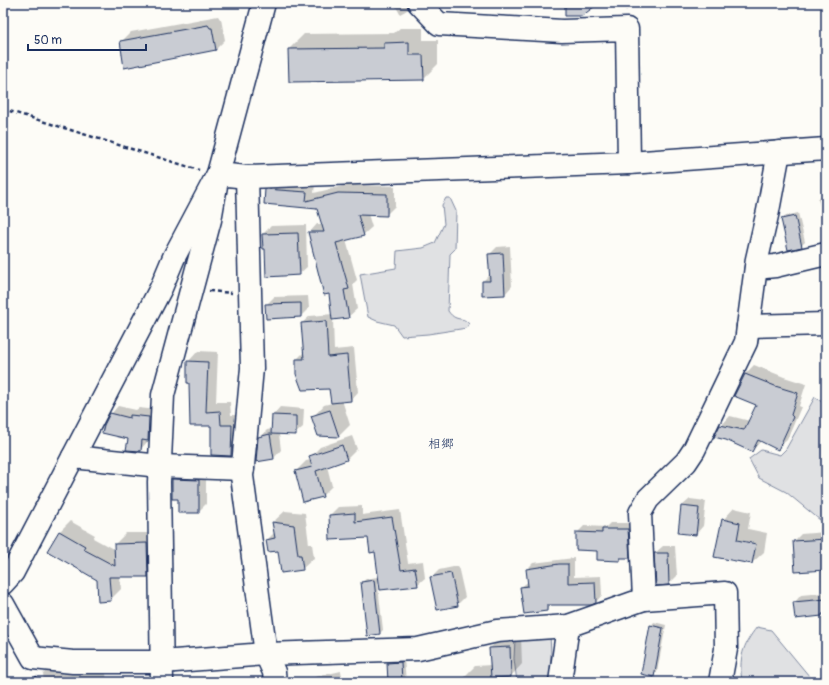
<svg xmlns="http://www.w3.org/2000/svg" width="829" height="685" viewBox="0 0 829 685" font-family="Pangolin,'Klee One',sans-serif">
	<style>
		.green { fill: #e0e1e3; stroke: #7e88a0 }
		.shadow { fill: #0003 }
		.building { fill: #c9ccd3; stroke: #1b2f5e }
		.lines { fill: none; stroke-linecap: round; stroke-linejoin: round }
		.minor-casing { stroke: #1b2f5e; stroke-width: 25 }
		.path { stroke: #1b2f5e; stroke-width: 2.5; stroke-dasharray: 4 3; stroke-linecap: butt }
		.minor { stroke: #fdfcf7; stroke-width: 22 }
		.labels { text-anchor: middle; stroke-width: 4; stroke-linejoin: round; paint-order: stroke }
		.neighbourhood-label { font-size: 13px; fill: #1b2f5e; stroke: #fdfcf7 }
	</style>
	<rect width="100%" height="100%" fill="#fdfcf7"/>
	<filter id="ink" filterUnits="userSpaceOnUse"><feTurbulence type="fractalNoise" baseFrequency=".025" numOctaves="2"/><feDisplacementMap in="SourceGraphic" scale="8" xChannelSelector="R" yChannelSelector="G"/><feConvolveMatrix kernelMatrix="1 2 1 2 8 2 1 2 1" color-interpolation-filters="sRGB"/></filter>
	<g filter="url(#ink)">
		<g class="green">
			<path d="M 446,198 L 450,198 L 456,211 L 455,249 L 450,254 L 448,311 C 450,314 453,317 456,318 C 462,320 464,318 469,324 L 467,328 L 428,334 L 402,336 L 394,325 L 377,321 L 368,317 L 360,274 L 396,268 L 397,251 L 423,248 L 435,243 L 444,224 L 442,205 Z"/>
			<path d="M 815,397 L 826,405 L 826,525 L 786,492 L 759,478 L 749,459 L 761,450 L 780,455 L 786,449 Z"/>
			<path d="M 757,627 L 771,630 L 814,682 L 742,682 C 739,658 742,646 757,627 Z"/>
			<path d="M 550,635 L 551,654 L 549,682 L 517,682 L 514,659 L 515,639 Z"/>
		</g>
		<g class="shadow">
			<path d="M 394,3 L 415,3 L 409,9 L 400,14 Z"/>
			<path d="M 218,16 L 220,19 L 221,19 L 225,40 L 215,50 L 121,42 L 131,32 Z"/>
			<path d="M 400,28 L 423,28 L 423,40 L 438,40 L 438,64 L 423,79 L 289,49 L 304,34 L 394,33 Z"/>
			<path d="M 274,181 L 315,184 L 314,193 L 347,185 L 395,186 L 395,206 L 386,215 L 368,214 L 372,227 L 363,235 L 346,240 L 357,280 L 353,284 L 357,309 L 348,317 L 333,319 L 334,350 L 354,348 L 358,392 L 351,400 L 342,400 L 350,425 L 339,436 L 319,435 L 313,417 L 324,405 L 332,403 L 330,388 L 297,359 L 304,352 L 302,323 L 310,316 L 333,314 L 330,293 L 309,233 L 317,224 L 322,224 L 318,208 L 266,189 Z"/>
			<path d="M 825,191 L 826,223 L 825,223 L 818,199 Z"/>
			<path d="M 798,213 L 805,242 L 801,246 L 782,220 L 786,216 Z"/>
			<path d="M 306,225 L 307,267 L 299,274 L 266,248 L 264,248 L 263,234 L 271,226 Z"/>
			<path d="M 510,246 L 512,286 L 505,294 L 483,281 L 490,274 L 489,255 L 497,247 Z"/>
			<path d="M 308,296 L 309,308 L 301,316 L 266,305 L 274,297 Z"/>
			<path d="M 198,351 L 218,352 L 216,402 L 230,402 L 231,415 L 242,415 L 241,445 L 231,455 L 212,425 L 190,382 L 188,362 Z"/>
			<path d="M 754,365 L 784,377 L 806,384 L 799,406 L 801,407 L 787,440 L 777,449 L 761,441 L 752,451 L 721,426 L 730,416 L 750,421 L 757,404 L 745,374 Z"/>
			<path d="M 118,406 L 136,410 L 139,408 L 157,410 L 156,432 L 140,450 L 129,438 L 111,414 Z"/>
			<path d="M 280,407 L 304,409 L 303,427 L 295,434 L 279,434 L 281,450 L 274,458 L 259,438 L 267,430 L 272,429 L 273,415 Z"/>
			<path d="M 352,436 L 357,449 L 347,459 L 327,466 L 332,486 L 322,496 L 296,471 L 306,461 L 311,460 L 310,457 L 320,447 Z"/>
			<path d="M 181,472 L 206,473 L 206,504 L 198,512 L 179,498 L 173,479 Z"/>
			<path d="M 690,499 L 706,501 L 703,526 L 696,534 L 682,506 Z"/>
			<path d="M 362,506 L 362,515 L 400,510 L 408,563 L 423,561 L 425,578 L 417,585 L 376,551 L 369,537 L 330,515 L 338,507 Z"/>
			<path d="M 734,508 L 751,512 L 748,529 L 767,533 L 764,552 L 752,563 L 723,520 Z"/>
			<path d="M 285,511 L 305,513 L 309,544 L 312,544 L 314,558 L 302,569 L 267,540 L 275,532 L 273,522 Z"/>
			<path d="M 70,521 L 95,535 L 93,538 L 115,550 L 115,544 L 126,533 L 158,533 L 158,565 L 148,576 L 120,576 L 121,589 L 110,600 L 98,579 L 59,532 Z"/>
			<path d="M 610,523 L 635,523 L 636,550 L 629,557 L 623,557 L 620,560 L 598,550 L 577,533 L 584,526 L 606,527 Z"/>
			<path d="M 826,532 L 826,611 L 822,615 L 794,603 L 801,595 L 822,593 L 821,569 L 794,541 L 801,534 Z"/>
			<path d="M 663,546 L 675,546 L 677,576 L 669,584 L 655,553 Z"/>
			<path d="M 574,558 L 574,577 L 601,576 L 602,595 L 596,602 L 552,604 L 547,610 L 521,587 L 529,581 L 527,569 L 533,563 Z"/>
			<path d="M 458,566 L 465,597 L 457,605 L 432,577 L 439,570 Z"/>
			<path d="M 377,577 L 383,630 L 380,633 L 362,582 L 366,579 Z"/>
			<path d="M 654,622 L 666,625 L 657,672 L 653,675 L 651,626 Z"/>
			<path d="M 521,636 L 522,664 L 511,676 L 508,676 L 508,680 L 507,682 L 464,682 L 464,677 L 475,666 L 491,665 L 490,648 L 502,637 Z"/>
			<path d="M 391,659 L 404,659 L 406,682 L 389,682 L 388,663 Z"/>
			<path d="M 53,664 L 105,665 L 107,682 L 44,682 L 43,674 Z"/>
			<path d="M 341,671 L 343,682 L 310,682 L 315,677 Z"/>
		</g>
		<g class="building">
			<path d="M 565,3 L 599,3 L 582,16 L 565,16 Z"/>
			<path d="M 208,25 L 210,28 L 212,28 L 216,50 L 124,68 L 120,41 Z"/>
			<path d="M 409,42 L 409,55 L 423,55 L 424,80 L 289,82 L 288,49 L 384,48 L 384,43 Z"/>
			<path d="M 265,189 L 307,192 L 306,201 L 338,193 L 387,194 L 387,216 L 358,215 L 364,236 L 336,243 L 349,289 L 344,290 L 349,318 L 332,320 L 329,294 L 324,295 L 308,232 L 324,232 L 317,209 L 264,204 Z"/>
			<path d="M 795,216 L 802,247 L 788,250 L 781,219 Z"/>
			<path d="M 298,233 L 300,275 L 266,277 L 265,249 L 263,249 L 262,234 Z"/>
			<path d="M 503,253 L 505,295 L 482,296 L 482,281 L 490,281 L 488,254 Z"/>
			<path d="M 301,303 L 301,317 L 266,319 L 265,304 Z"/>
			<path d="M 326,321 L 328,357 L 347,355 L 351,401 L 331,403 L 329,389 L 302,390 L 296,374 L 296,359 L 304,359 L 301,323 Z"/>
			<path d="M 187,361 L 208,362 L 206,412 L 220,411 L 221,425 L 232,425 L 231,456 L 211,455 L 211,426 L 190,426 L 189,383 L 187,383 Z"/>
			<path d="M 745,374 L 775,386 L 798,393 L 791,415 L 793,417 L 778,450 L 758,440 L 752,452 L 726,440 L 714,437 L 720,425 L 744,430 L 756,405 L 734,396 Z"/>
			<path d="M 330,410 L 339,437 L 318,436 L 311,416 Z"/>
			<path d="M 110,413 L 130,418 L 130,415 L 149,417 L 148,441 L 142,440 L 141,451 L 126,450 L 128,439 L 102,433 L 104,425 Z"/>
			<path d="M 272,415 L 296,416 L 296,435 L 271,434 Z"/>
			<path d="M 270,434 L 274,459 L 256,462 L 258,437 Z"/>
			<path d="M 342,445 L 347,460 L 316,471 L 323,497 L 303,502 L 295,471 L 312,467 L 309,456 Z"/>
			<path d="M 172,479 L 199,480 L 199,513 L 178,513 L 178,499 L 172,499 Z"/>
			<path d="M 681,506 L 699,508 L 696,535 L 678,533 Z"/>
			<path d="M 355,513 L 355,522 L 392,517 L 401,570 L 415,568 L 418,586 L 380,590 L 375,552 L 370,553 L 368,538 L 330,540 L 329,515 Z"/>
			<path d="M 722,519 L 740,523 L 737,540 L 756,544 L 752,564 L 714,557 Z"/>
			<path d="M 272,522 L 294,525 L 298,555 L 301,555 L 303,570 L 281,573 L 278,551 L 268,552 L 266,540 L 275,538 Z"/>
			<path d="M 602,529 L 628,529 L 630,558 L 620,558 L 620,561 L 597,560 L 597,551 L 576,550 L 576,532 L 602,533 Z"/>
			<path d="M 59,531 L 85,546 L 83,549 L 115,566 L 114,544 L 147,543 L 148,577 L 109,577 L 111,601 L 98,602 L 97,580 L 47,551 Z"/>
			<path d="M 826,539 L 826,570 L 795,572 L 793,541 Z"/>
			<path d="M 654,553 L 668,553 L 669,585 L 656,586 Z"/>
			<path d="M 559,564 L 568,564 L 568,583 L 595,582 L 596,603 L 591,605 L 547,605 L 547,611 L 524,614 L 520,587 L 528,586 L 526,569 Z"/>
			<path d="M 451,573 L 458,606 L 437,610 L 430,577 Z"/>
			<path d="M 374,580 L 380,634 L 367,636 L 361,582 Z"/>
			<path d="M 826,599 L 826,614 L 822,614 L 822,616 L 795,619 L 793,602 Z"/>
			<path d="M 650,625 L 663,628 L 654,677 L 641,674 Z"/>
			<path d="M 510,647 L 511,677 L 491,678 L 489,648 Z"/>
			<path d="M 401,662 L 402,682 L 388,682 L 387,663 Z"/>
		</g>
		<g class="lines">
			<g class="minor-casing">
				<g id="minor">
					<path d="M 419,3 L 439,24 L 562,31 L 627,29 L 629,163"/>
					<path d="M 247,177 L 252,368 L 242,476 L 266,654 L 274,672 L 275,682"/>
					<path d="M 756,268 L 775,266 L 826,254"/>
					<path d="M 748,326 L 826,324"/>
					<path d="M 73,457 L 160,466 L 243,469"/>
					<path d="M 3,583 L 13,572 L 161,288 L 174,257 L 218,174 L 264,3"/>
					<path d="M 644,599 L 640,513 L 648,499 L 686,462 L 694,450 L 746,342 L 757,259 L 768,211 L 779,152"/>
					<path d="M 3,604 L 33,658 L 73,662 L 162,662 L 266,654 L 418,649 L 497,631 L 568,626 L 644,599 L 725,593 L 726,649 L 720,682"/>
					<path d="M 162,682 L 159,482 L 163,395 L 210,220 L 218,174 L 247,177 L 629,163 L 826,149"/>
					<path d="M 560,682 L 568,626"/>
				</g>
			</g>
			<g class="path">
				<path d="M 626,3 L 627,10"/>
				<path d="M 3,109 L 199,170"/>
				<path d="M 209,291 L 232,293"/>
				<path d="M 36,676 L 37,682"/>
			</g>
			<use href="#minor" class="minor"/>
		</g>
	</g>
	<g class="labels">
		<g class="neighbourhood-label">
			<text x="441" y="448">相郷</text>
		</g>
	</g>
	<rect width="829" height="685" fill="none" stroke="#fdfcf7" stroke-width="16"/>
	<rect x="8" y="8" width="813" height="669" fill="none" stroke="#1b2f5e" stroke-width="1.5" filter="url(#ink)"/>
	<path d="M28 44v6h118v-6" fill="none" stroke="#1b2f5e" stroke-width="2"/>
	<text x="34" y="44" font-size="12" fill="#1b2f5e" stroke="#fdfcf7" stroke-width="3" paint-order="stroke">50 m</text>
</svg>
